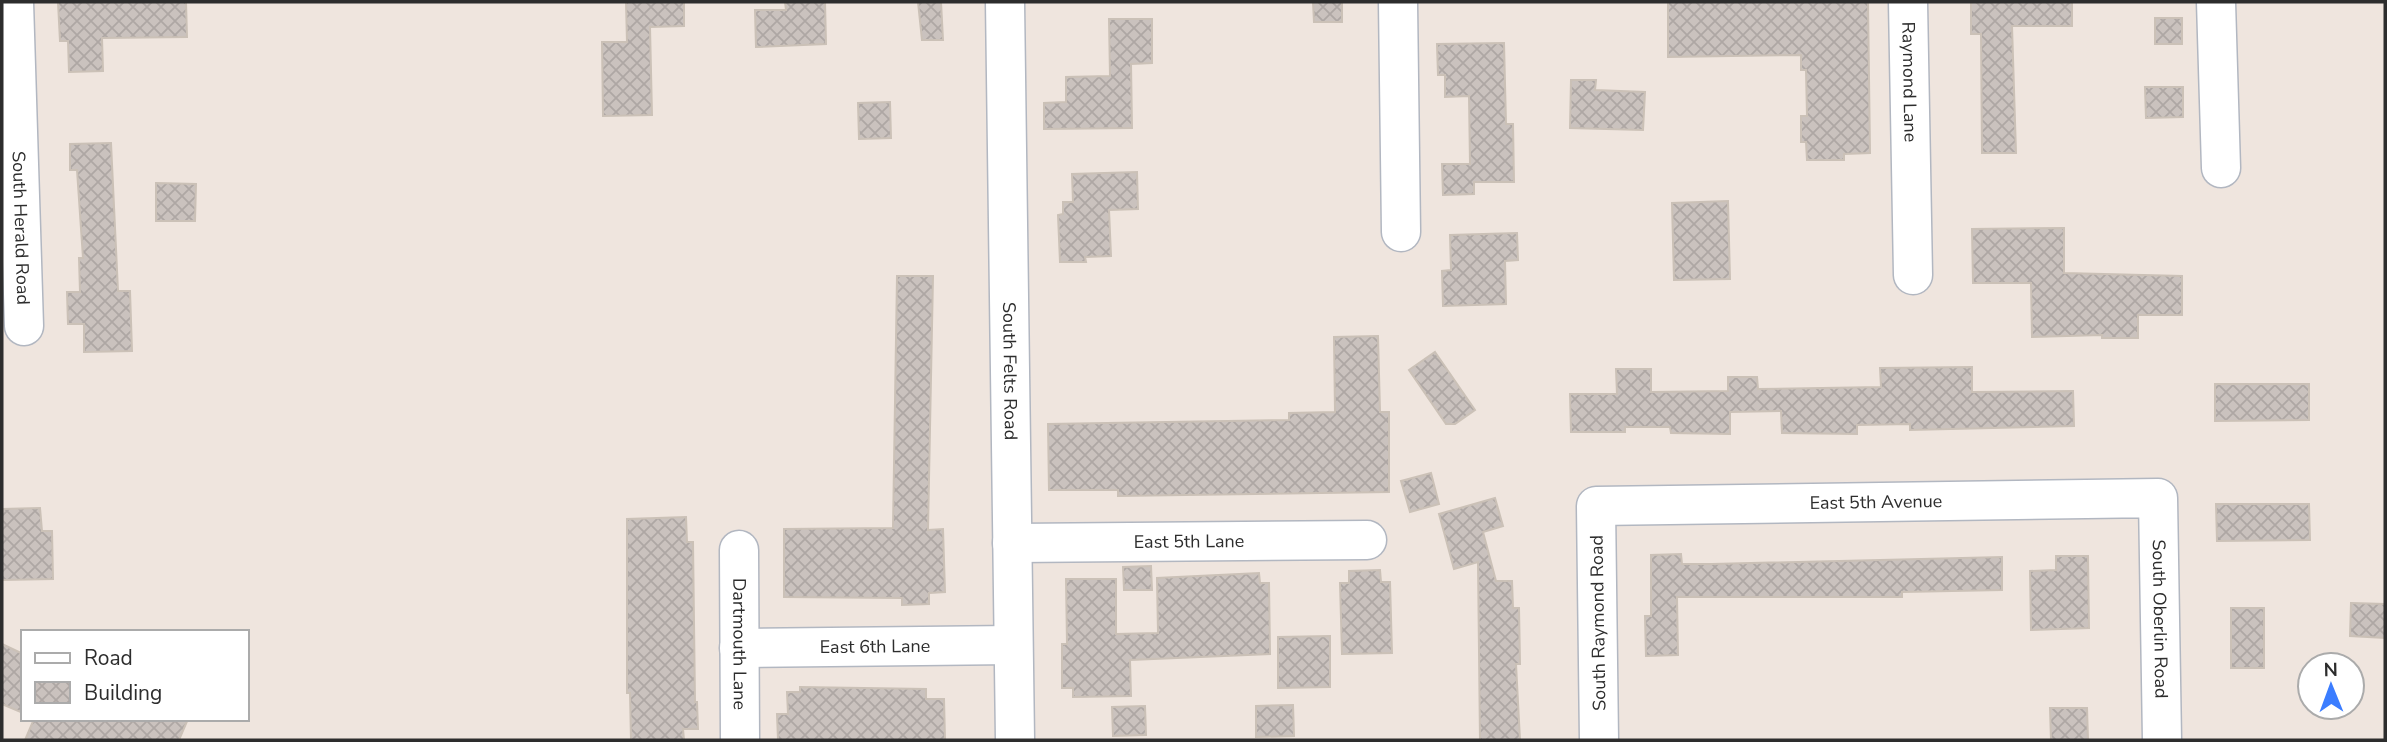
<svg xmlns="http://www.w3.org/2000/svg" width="2387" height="742" viewBox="0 0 2387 742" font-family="'Nunito Sans',sans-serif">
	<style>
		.building { fill: url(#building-cross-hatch); stroke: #cbc1b7; stroke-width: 2 }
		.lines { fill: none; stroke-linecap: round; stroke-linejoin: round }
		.minor-casing { stroke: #b2b7c1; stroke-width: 41 }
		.minor { stroke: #fff; stroke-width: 38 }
		.labels { text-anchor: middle; stroke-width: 6; stroke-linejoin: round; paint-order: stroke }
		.street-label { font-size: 18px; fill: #2d2d2d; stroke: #fff }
	</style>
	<defs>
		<pattern id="building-cross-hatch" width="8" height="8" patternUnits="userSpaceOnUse" patternTransform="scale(1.75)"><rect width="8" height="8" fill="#cac2be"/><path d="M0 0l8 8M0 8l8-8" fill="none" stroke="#aea7a4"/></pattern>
	</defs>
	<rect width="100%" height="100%" fill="#efe5de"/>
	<g class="building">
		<path d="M 58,2 L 186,2 L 187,37 L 102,38 L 103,71 L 69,72 L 68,41 L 60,41 Z"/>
		<path d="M 626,2 L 684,2 L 684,26 L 650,27 L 652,115 L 603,116 L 602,42 L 627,42 Z"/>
		<path d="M 785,2 L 825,2 L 826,44 L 756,47 L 755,10 L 786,10 Z"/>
		<path d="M 918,2 L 941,2 L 943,40 L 922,40 Z"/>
		<path d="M 1313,2 L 1342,2 L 1342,22 L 1314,22 Z"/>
		<path d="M 1668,2 L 1868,2 L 1870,153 L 1844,154 L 1844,160 L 1807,160 L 1806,142 L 1801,142 L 1801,116 L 1807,116 L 1806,70 L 1801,70 L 1801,55 L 1668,57 Z"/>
		<path d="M 1971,2 L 2072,2 L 2072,26 L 2012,26 L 2016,153 L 1982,153 L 1981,34 L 1971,34 Z"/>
		<rect x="2155" y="18" width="27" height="26"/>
		<path d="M 1109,19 L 1152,19 L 1152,63 L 1131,64 L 1132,128 L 1044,129 L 1044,103 L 1066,102 L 1066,77 L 1110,76 Z"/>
		<path d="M 1504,43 L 1506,124 L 1513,124 L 1514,182 L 1474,182 L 1474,194 L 1443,195 L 1442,164 L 1470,164 L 1469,96 L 1445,97 L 1445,75 L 1438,75 L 1437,44 Z"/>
		<path d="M 1571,80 L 1596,80 L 1595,90 L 1645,92 L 1643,130 L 1570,128 Z"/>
		<path d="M 2145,87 L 2183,87 L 2183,117 L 2146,118 Z"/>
		<path d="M 890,102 L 891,138 L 859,139 L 858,103 Z"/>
		<path d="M 111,143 L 118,291 L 130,291 L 132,351 L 84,352 L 84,324 L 68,324 L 67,292 L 80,292 L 79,258 L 83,258 L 77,170 L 70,170 L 70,144 Z"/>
		<path d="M 1137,172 L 1138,209 L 1109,210 L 1111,256 L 1085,257 L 1086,262 L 1060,262 L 1058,215 L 1063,214 L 1063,202 L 1073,202 L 1072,174 Z"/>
		<path d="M 156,183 L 196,184 L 195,221 L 156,221 Z"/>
		<path d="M 1728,201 L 1730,279 L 1674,280 L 1672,203 Z"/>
		<path d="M 2064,228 L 2064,273 L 2182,276 L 2182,315 L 2138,315 L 2138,338 L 2102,338 L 2102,335 L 2032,337 L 2031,283 L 1973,283 L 1972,229 Z"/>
		<path d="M 1517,233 L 1518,260 L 1505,261 L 1506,304 L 1443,306 L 1442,271 L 1451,270 L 1450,235 Z"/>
		<path d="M 897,276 L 933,276 L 928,530 L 943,529 L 945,592 L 929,593 L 929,604 L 902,605 L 902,598 L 784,597 L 784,529 L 893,528 Z"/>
		<path d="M 1378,336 L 1380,412 L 1389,412 L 1389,492 L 1118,496 L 1118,490 L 1049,490 L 1048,424 L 1289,420 L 1289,413 L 1335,412 L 1334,337 Z"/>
		<path d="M 1435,352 L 1475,410 L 1455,424 L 1446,424 L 1409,370 Z"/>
		<path d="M 1972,367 L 1972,392 L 2073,391 L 2074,426 L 1910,430 L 1910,424 L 1857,425 L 1857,434 L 1782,433 L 1781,411 L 1730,412 L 1730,434 L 1671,433 L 1670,427 L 1625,427 L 1625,432 L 1571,432 L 1570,394 L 1617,394 L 1616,369 L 1651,369 L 1651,392 L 1728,391 L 1728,377 L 1757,377 L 1758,389 L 1881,387 L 1880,368 Z"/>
		<path d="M 2215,384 L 2309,384 L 2309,420 L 2215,421 Z"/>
		<path d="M 1431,473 L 1439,504 L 1410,512 L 1401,481 Z"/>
		<path d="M 1495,498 L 1503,526 L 1483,532 L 1496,581 L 1512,581 L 1513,608 L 1519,608 L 1520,664 L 1516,664 L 1520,740 L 1480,740 L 1478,562 L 1454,569 L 1439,514 Z"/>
		<path d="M 2216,504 L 2309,504 L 2310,540 L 2217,541 Z"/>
		<path d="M 40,508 L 42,531 L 52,531 L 53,579 L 2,580 L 2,509 Z"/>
		<path d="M 686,517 L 687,542 L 693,542 L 695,702 L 697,702 L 698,729 L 683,729 L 684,740 L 631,740 L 630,693 L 627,693 L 627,519 Z"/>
		<path d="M 1681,554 L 1682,564 L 1712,564 L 2002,557 L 2002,590 L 1902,592 L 1902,597 L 1677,597 L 1678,655 L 1646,656 L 1645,616 L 1651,616 L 1651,555 Z"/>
		<path d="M 2056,556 L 2088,556 L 2089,628 L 2031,630 L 2030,571 L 2056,570 Z"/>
		<path d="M 1151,566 L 1152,590 L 1124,590 L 1123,567 Z"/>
		<path d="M 1380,570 L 1381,582 L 1390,582 L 1392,653 L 1342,654 L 1340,583 L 1349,583 L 1349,571 Z"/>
		<path d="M 1259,573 L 1260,583 L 1269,583 L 1270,654 L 1130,660 L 1131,696 L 1073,697 L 1073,688 L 1062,688 L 1062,644 L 1067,644 L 1066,579 L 1116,579 L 1116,634 L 1158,633 L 1157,578 Z"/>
		<path d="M 2351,603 L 2385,604 L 2385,638 L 2350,636 Z"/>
		<rect x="2231" y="608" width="33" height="60"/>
		<path d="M 1330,636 L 1330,687 L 1278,688 L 1278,637 Z"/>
		<path d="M 2,644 L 23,654 L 23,713 L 2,704 Z"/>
		<path d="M 800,687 L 926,689 L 926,699 L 944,699 L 945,740 L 778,740 L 777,714 L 788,714 L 787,692 L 800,692 Z"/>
		<path d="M 1293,705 L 1294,736 L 1256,737 L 1256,706 Z"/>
		<path d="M 1145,706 L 1146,735 L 1113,736 L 1112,707 Z"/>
		<path d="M 2050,708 L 2087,708 L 2088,740 L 2051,740 Z"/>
		<path d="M 34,719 L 188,719 L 179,740 L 25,740 Z"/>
	</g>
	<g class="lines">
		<g class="minor-casing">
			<g id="minor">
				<path id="s1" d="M 14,2 L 24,326"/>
				<path id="s2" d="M 1005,2 L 1015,740"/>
				<path d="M 1398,2 L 1401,232"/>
				<path id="s3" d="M 1908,2 L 1913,275"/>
				<path d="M 2216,2 L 2221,168"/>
				<path id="s4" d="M 1012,543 L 1367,540"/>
				<path id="s5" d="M 739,550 L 740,740"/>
				<path id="s6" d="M 739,648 L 1013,645"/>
				<path id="s7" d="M 1599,740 L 1596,506 L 2158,498 L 2162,740"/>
			</g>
		</g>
		<use href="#minor" class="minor"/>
	</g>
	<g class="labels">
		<g class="street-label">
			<text dy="6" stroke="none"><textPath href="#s3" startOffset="80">Raymond Lane</textPath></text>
			<text dy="6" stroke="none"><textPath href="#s1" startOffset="226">South Herald Road</textPath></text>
			<text dy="6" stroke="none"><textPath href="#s2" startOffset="369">South Felts Road</textPath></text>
			<text dy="6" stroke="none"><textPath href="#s7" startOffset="514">East 5th Avenue</textPath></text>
			<text dy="6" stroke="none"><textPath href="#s4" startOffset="177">East 5th Lane</textPath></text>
			<text dy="6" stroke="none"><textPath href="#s7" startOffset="917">South Oberlin Road</textPath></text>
			<text transform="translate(1598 623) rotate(-91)" y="6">South Raymond Road</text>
			<text dy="6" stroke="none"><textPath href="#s5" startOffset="94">Dartmouth Lane</textPath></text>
			<text dy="6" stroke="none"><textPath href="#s6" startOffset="136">East 6th Lane</textPath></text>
		</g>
	</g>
	<rect width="2387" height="742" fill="none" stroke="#2d2d2d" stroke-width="7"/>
	<rect x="21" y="630" width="228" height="91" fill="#ffffff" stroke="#ababab" stroke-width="2"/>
	<rect x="35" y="653" width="35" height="10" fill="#ffffff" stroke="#ababab" stroke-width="2"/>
	<text x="84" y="665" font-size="21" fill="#2d2d2d">Road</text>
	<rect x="35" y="682" width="35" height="21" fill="url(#building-cross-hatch)" stroke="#ababab" stroke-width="2"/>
	<text x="84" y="700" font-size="21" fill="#2d2d2d">Building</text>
	<g transform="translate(2331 686) rotate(359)"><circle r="33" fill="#ffffff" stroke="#ababab" stroke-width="2"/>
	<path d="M0-5L12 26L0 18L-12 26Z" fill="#3b7dff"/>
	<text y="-10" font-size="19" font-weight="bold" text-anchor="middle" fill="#2d2d2d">N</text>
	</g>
</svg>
